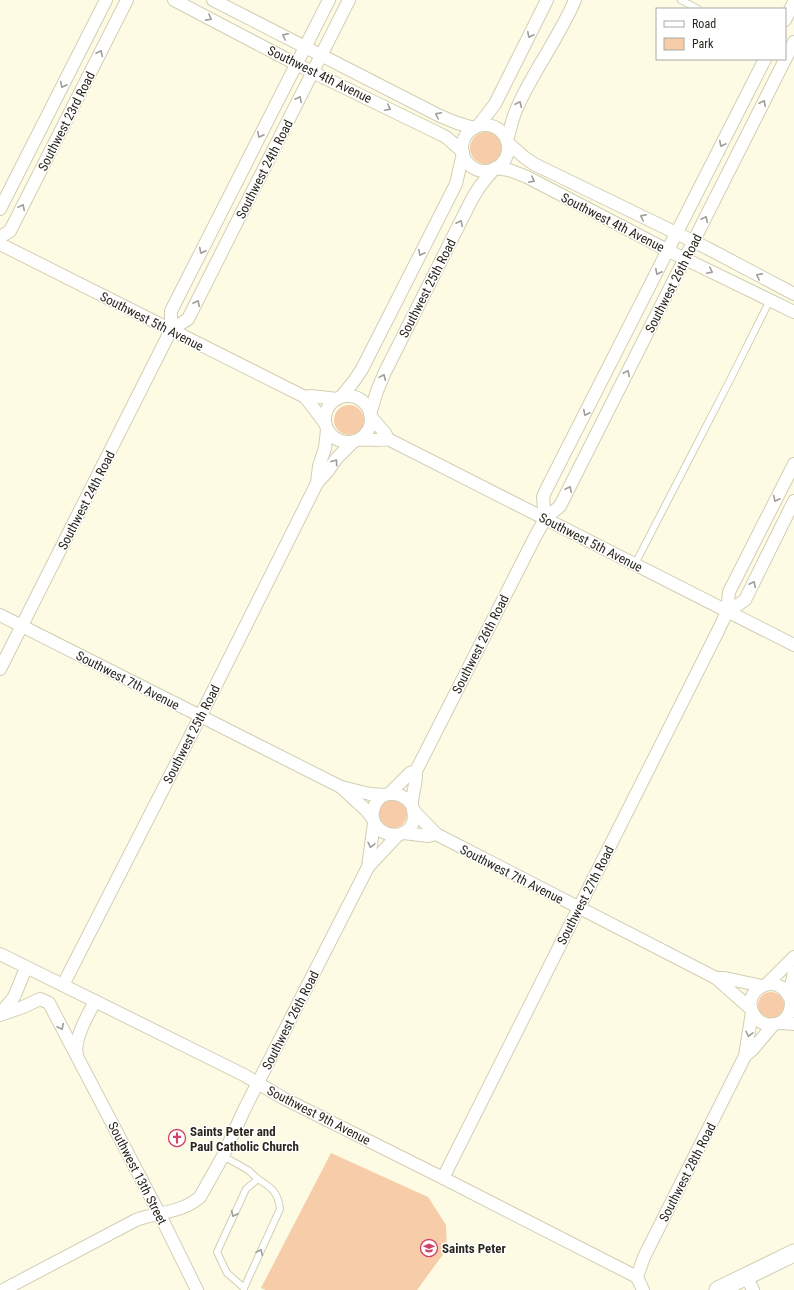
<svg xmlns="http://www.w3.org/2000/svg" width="794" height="1290" viewBox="0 0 794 1290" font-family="'Roboto Condensed',sans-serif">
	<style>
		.green { fill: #f7cda9 }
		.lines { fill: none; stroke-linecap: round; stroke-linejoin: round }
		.lane-casing { stroke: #d3ceb3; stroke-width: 8 }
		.street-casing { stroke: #d3ceb3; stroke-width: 14 }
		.secondary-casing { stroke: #d3ceb3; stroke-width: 19 }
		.lane { stroke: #fff; stroke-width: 6 }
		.street { stroke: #fff; stroke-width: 12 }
		.secondary { stroke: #fff; stroke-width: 17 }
		.oneway { stroke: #9f9e99 }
		.labels { text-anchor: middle; stroke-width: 3; stroke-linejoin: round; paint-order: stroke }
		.street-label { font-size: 13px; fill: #29271d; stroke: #fff }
		.poi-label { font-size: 13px; font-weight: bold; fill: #29271d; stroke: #fff; text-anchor: start }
	</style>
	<rect width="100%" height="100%" fill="#fefbe4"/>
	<g class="green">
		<circle cx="486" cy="148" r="16"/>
		<circle cx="349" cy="420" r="15"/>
		<circle cx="393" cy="814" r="14"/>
		<circle cx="771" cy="1005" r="13"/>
		<path d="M 331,1153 L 428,1197 L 446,1225 L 447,1249 L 417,1290 L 266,1290 L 261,1288 Z"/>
	</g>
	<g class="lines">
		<g class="lane-casing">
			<g id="lane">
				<path d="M 681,0 L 698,9"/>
				<path d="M 635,564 L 730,380 L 770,300"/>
				<path d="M 223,1156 L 248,1170 L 258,1179"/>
				<path d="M 244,1288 L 227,1273 L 217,1252 L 246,1189 L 258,1179 C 272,1188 278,1192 280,1209 L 244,1288 L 244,1290"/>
			</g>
		</g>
		<g class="street-casing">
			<g id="street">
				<path d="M 174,0 L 296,64 L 438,133 L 446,137 L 463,152"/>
				<path d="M 213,0 L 440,116 L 457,123 L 474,128"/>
				<path d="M 785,20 L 794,2"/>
				<circle cx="485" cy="148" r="23"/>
				<path d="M 478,126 L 495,104 L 547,0"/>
				<path d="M 507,141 C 510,130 512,119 517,108 C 533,71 559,38 575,0"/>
				<path d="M 508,143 L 524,157 L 534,164 L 707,248 L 794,294"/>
				<path d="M 495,168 L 509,170 L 527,177 L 669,251 L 794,312"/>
				<path d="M 0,209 L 106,0"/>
				<path d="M 0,237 L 10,231 L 127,0"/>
				<path d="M 0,244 L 305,397 L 325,423"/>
				<path d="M 171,330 L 188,319 L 349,0"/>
				<circle cx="348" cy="419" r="23"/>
				<path d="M 305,397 L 311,396 L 337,399"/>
				<path d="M 341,397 L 354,381 L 362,369 L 456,184 L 463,153"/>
				<path d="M 370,414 L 377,391 L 385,372 L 472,199 L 480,186 L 494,169"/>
				<path d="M 371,417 L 385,433 L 388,439"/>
				<path d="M 358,440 C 368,439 378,441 388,439 L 794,645"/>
				<path d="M 317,483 L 319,466 L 325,448 L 327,430"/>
				<path d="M 545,519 L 543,497 L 546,490 L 765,59"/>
				<path d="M 727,612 L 745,600 L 794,501"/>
				<path d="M 0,615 L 341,787 L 370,794 L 385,795"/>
				<path d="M 0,669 L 171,330 L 171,311 L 329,0"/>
				<path d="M 341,787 L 366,810 L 373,819"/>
				<path d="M 389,794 L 410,773 L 416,771"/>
				<path d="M 412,805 C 401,789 377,789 373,811 C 369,833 400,844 412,825 C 416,817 413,812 412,804 C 412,793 417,782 416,771 L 536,535 L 545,519 L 560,506 L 794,42"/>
				<path d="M 414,811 L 436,834 L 716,978 L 751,1009"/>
				<path d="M 404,833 L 428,836 L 436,834"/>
				<path d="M 368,867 L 374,823"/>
				<path d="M 0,954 L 244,1075 L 283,1098 L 443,1178 L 637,1277"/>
				<path d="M 716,978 L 725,978 L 762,986"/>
				<path d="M 767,984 L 794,957"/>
				<path d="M 63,985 L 200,717 L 317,483 L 328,471 L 336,459 L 353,442"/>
				<path d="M 789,996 L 794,972"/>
				<path d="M 791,1001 C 791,1010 789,1018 781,1022 C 756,1035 737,997 763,986 C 769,983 776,984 781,987 C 788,991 789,999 794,1004"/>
				<path d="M 0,1014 L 14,997 L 26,968"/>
				<path d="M 0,1015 L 23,1007 L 40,999 L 49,1003 L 159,1213 L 197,1290"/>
				<path d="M 780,1023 L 794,1024"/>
				<path d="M 77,1055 C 73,1040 88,1015 95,1001"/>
				<path d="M 745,1056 L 752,1012"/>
				<path d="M 443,1178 L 717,633 L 727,612 L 729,592 L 794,464"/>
				<path d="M 746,1276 L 753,1290"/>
				<path d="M 3,1290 L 136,1220 C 158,1212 182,1213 200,1197 L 223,1156 L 245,1108 L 368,867 L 398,835"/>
				<path d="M 643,1290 L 637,1277 L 644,1257 L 745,1056 L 753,1049 L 774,1024"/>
			</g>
		</g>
		<g class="secondary-casing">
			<path id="secondary" d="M 718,1290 L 794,1253"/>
		</g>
		<use href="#lane" class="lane"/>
		<use href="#street" class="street"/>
		<use href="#secondary" class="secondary"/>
	</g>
	<defs><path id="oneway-chevron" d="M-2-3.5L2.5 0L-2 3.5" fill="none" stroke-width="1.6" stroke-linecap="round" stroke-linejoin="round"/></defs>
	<g class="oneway">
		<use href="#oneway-chevron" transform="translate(209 18) rotate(28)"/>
		<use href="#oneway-chevron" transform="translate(530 35) rotate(116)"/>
		<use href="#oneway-chevron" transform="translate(285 36) rotate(-153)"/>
		<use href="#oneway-chevron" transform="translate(100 53) rotate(-63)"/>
		<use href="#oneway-chevron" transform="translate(63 85) rotate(117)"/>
		<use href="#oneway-chevron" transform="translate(299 99) rotate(-63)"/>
		<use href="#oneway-chevron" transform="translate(763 103) rotate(-63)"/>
		<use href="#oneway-chevron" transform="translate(519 104) rotate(-65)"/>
		<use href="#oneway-chevron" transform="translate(388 108) rotate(26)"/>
		<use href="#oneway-chevron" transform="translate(438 115) rotate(-153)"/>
		<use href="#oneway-chevron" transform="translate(260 135) rotate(117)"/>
		<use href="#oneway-chevron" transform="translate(722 144) rotate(117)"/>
		<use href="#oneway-chevron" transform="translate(532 180) rotate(27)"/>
		<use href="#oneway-chevron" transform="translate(22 207) rotate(-63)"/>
		<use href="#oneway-chevron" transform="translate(643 217) rotate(-154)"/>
		<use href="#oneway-chevron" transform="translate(705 219) rotate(-63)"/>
		<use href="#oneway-chevron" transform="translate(460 223) rotate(-63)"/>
		<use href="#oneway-chevron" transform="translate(202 251) rotate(117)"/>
		<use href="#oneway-chevron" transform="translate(421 253) rotate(117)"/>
		<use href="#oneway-chevron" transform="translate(710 271) rotate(26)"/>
		<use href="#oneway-chevron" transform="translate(658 272) rotate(117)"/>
		<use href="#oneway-chevron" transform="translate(759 276) rotate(-152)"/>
		<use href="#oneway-chevron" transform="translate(197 303) rotate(-63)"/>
		<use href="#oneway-chevron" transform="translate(627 373) rotate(-63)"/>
		<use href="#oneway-chevron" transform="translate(383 377) rotate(-66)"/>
		<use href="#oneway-chevron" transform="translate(586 413) rotate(117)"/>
		<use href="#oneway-chevron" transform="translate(335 462) rotate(-54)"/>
		<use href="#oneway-chevron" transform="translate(569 489) rotate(-63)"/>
		<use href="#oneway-chevron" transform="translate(776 499) rotate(117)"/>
		<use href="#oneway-chevron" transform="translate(753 584) rotate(-64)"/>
		<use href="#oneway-chevron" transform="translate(371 845) rotate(103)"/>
		<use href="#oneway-chevron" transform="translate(61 1027) rotate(63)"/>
		<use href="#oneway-chevron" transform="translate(749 1034) rotate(103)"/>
		<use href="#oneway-chevron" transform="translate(234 1214) rotate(115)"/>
		<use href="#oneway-chevron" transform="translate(260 1252) rotate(-65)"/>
	</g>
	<defs>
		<g id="church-ring" transform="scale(0.9)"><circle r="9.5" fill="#fff" stroke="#d14269" stroke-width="1.5"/><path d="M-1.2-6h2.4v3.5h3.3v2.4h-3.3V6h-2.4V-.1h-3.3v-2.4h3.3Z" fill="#d14269"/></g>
		<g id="school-ring" transform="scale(0.9)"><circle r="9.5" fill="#fff" stroke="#d14269" stroke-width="1.5"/><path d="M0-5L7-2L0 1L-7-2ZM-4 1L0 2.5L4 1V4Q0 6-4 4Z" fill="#d14269"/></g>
	</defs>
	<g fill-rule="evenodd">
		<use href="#church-ring" x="177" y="1138"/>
		<use href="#school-ring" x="429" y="1248"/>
	</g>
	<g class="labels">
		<g class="street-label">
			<text transform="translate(320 74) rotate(26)" y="5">Southwest 4th Avenue</text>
			<text transform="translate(66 121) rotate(-63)" y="5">Southwest 23rd Road</text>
			<text transform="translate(264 169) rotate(-63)" y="5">Southwest 24th Road</text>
			<text transform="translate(613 222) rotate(27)" y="5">Southwest 4th Avenue</text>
			<text transform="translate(673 283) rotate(-63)" y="5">Southwest 26th Road</text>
			<text transform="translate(427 288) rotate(-63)" y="5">Southwest 25th Road</text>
			<text transform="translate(152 321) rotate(27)" y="5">Southwest 5th Avenue</text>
			<text transform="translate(86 500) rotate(-63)" y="5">Southwest 24th Road</text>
			<text transform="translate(591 542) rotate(27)" y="5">Southwest 5th Avenue</text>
			<text transform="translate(480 644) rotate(-63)" y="5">Southwest 26th Road</text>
			<text transform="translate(128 680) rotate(27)" y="5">Southwest 7th Avenue</text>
			<text transform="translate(191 734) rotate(-63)" y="5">Southwest 25th Road</text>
			<text transform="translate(512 874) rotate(27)" y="5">Southwest 7th Avenue</text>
			<text transform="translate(585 895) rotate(-63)" y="5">Southwest 27th Road</text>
			<text transform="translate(290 1020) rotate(-63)" y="5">Southwest 26th Road</text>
			<text transform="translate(319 1115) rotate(27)" y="5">Southwest 9th Avenue</text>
			<text transform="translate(687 1172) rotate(-63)" y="5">Southwest 28th Road</text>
			<text transform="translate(138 1173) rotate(63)" y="5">Southwest 13th Street</text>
		</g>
		<g class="poi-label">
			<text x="190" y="1136">Saints Peter and<tspan x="190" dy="15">Paul Catholic Church</tspan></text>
			<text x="442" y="1253">Saints Peter</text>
		</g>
	</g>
	<rect x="656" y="8" width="130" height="52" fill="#ffffff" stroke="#a9a9a5"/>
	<rect x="664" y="21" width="20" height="6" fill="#ffffff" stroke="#a9a9a5"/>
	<text x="692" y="28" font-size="12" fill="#29271d">Road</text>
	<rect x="664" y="38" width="20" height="12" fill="#f7cda9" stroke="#a9a9a5"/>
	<text x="692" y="48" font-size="12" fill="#29271d">Park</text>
</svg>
